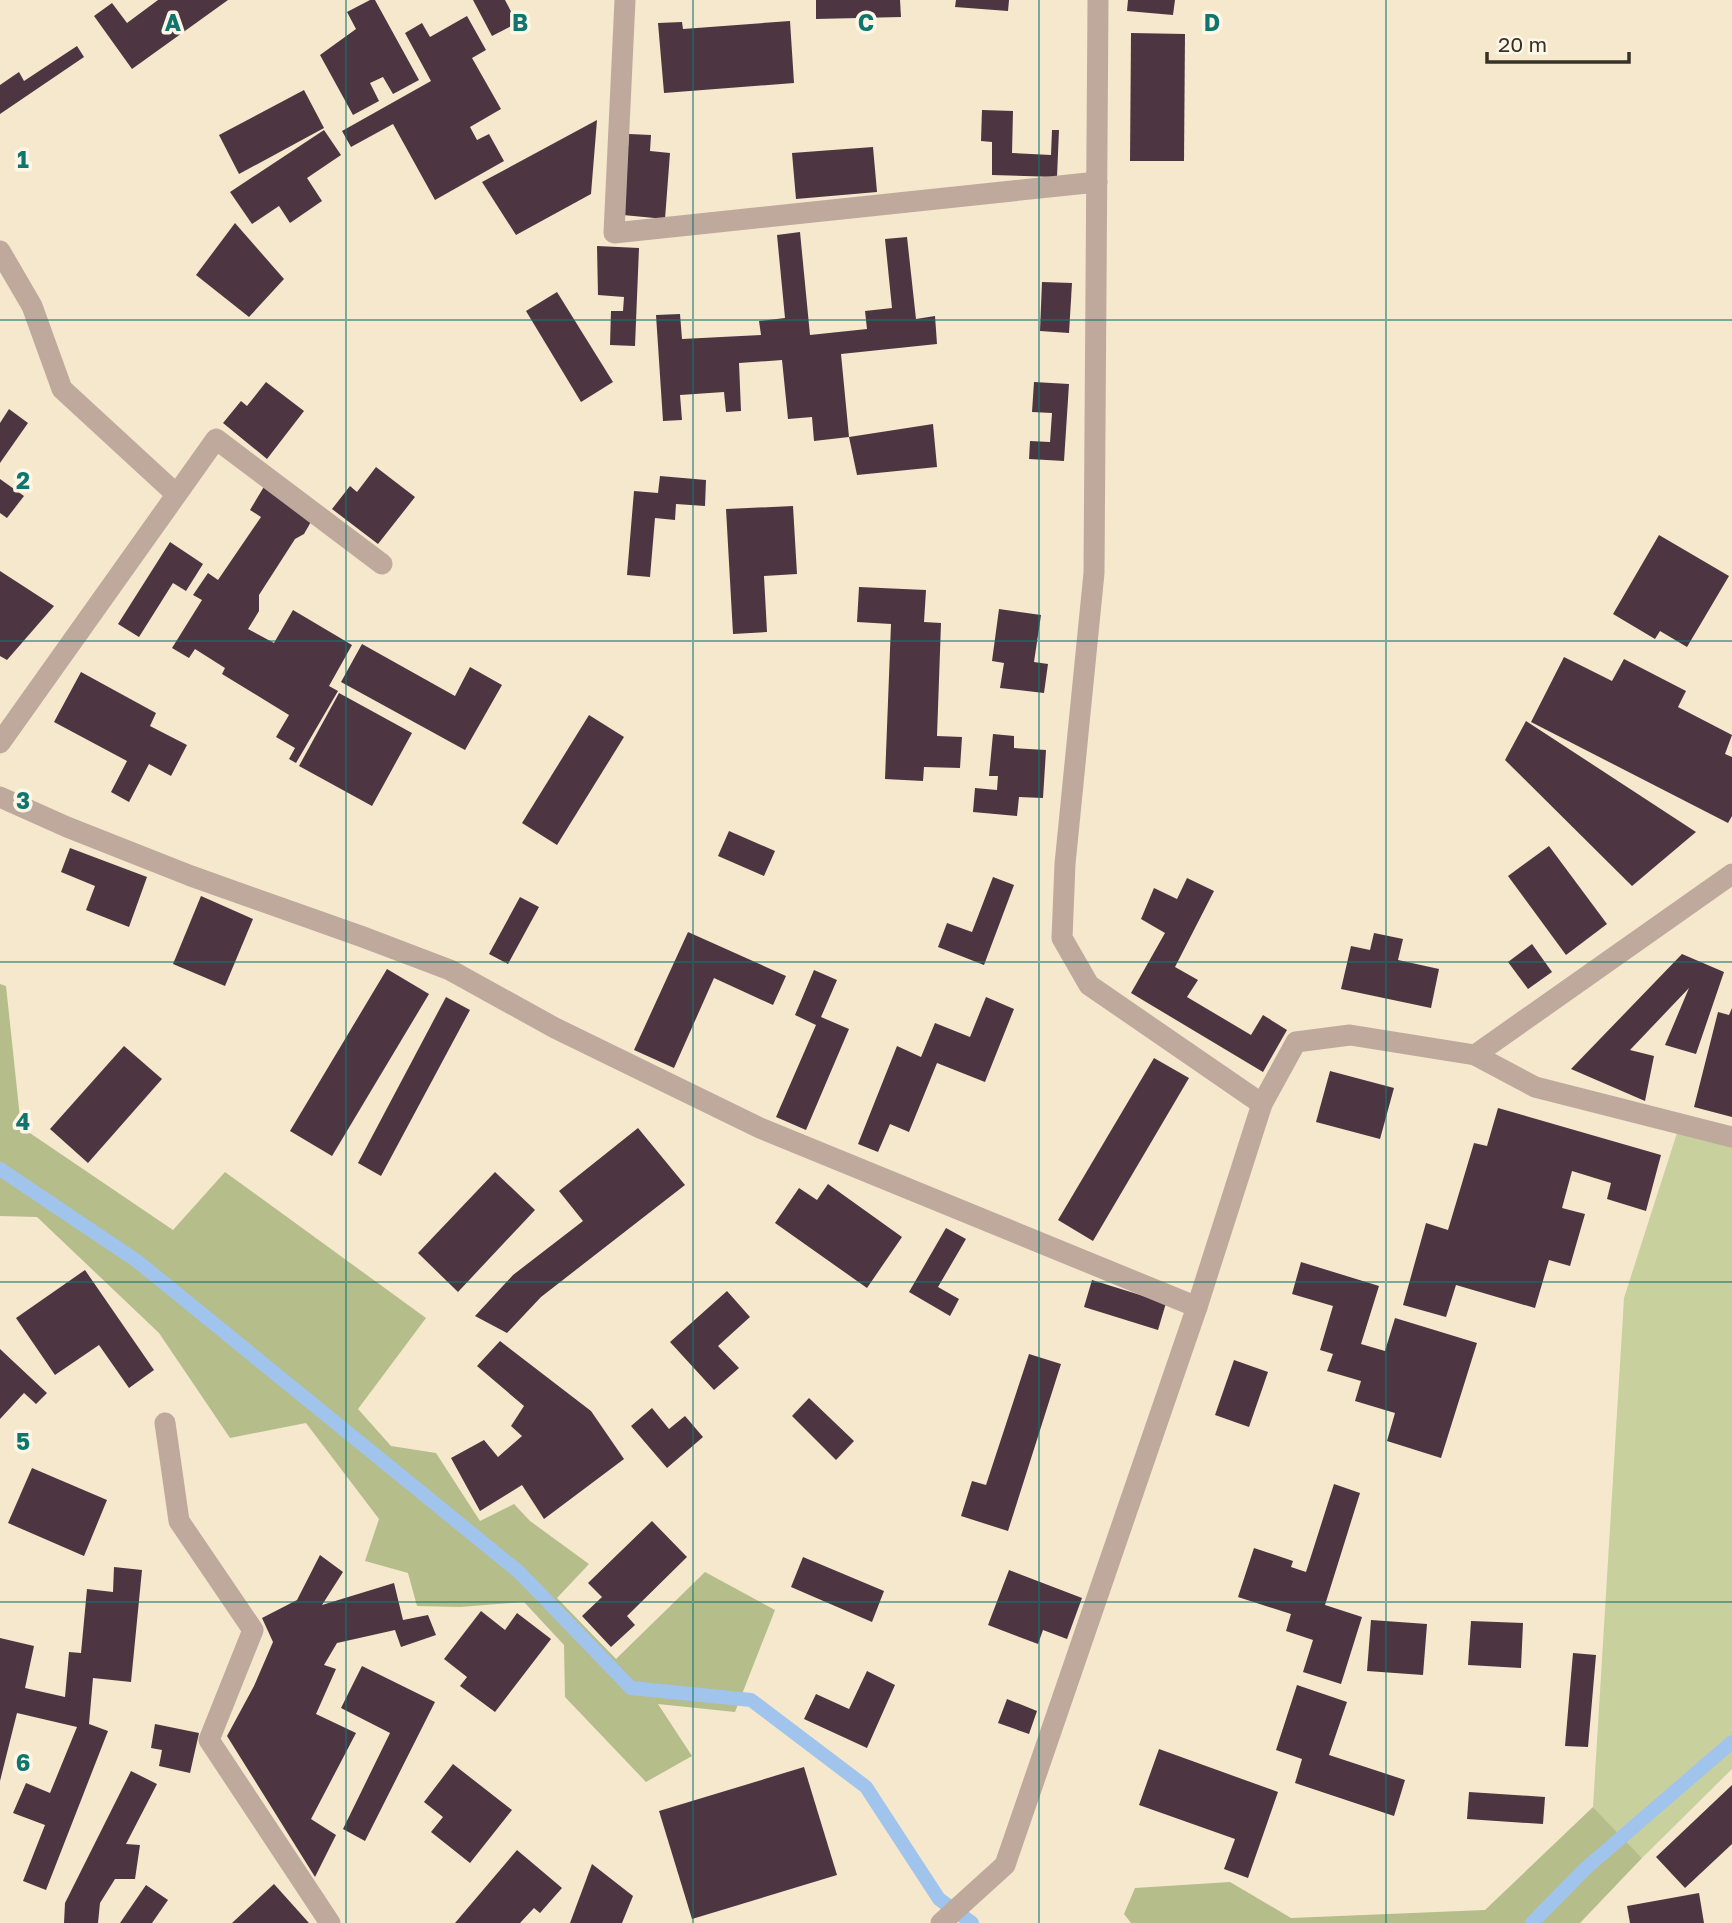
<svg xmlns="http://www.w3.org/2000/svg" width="1732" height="1923" viewBox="0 0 1732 1923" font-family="'Golos Text',sans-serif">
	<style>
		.green { fill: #c8d09e }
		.forest { fill: #b5bd8b }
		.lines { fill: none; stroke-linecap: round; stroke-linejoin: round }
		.stream { stroke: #a1c4ec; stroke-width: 14 }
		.building { fill: #4d3642 }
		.minor { stroke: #bfa99d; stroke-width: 21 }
		.grid { fill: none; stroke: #0f766e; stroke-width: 2; stroke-opacity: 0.55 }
		.grid-label { font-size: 23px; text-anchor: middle; font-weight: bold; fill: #0f766e; stroke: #fef6e6; stroke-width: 7; stroke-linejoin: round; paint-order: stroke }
	</style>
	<rect width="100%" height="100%" fill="#f5e8cd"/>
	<path class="green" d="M 1677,1133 L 1732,1147 L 1732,1769 L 1642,1858 L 1593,1807 L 1624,1298 Z"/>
	<g class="forest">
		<path d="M 0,984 L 6,986 L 21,1127 L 173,1230 L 225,1172 L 426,1318 L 358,1409 L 391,1446 L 436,1453 L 480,1521 L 514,1504 L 530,1521 L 589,1564 L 557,1598 L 616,1659 L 705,1572 L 775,1610 L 735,1712 L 658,1704 L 692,1756 L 646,1782 L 565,1697 L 564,1645 L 524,1602 L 460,1607 L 417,1606 L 408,1573 L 365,1561 L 379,1519 L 306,1423 L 230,1438 L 159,1333 L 37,1217 L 0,1216 Z"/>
		<path d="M 1593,1807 L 1642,1858 L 1580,1923 L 1131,1923 L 1124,1914 L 1135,1888 L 1230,1882 L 1291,1918 L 1485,1910 Z"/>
	</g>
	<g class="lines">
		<g class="stream">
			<path d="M 0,1169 L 137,1261 L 519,1572 L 631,1688 L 751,1700 L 866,1787 L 939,1899 L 972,1923"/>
			<path d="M 1532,1923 L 1586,1868 L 1732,1742"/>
		</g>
	</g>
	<g class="building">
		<path d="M 158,0 L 228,0 L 132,69 L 94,16 L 112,3 L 127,23 Z"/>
		<path d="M 370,0 L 375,0 L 419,80 L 393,94 L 383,77 L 370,83 L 379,101 L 353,115 L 320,55 L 356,29 L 347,12 Z"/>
		<path d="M 473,0 L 505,0 L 517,23 L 492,36 Z"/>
		<path d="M 816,0 L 900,0 L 901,17 L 816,19 Z"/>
		<path d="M 956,0 L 1009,0 L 1008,11 L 955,7 Z"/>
		<path d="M 1128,0 L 1175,0 L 1173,15 L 1127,11 Z"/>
		<path d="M 467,16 L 486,50 L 472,58 L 501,109 L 470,127 L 477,140 L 489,134 L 504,161 L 435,200 L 393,124 L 351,147 L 342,131 L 431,81 L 405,33 L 422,23 L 430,37 Z"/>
		<path d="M 790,21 L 794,83 L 664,93 L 658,23 L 682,22 L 683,29 Z"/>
		<path d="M 1131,33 L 1185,34 L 1184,161 L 1130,161 Z"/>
		<path d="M 77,46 L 84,57 L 0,114 L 0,85 L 19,72 L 24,81 Z"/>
		<path d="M 304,90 L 324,128 L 239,174 L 219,135 Z"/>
		<path d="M 982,110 L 1013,111 L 1012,153 L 1051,155 L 1052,130 L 1059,130 L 1057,177 L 992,175 L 992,142 L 981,141 Z"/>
		<path d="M 597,120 L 591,194 L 516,235 L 482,182 Z"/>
		<path d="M 324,130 L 341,155 L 307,178 L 322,201 L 290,223 L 279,206 L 252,224 L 230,192 Z"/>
		<path d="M 629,134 L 651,135 L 650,151 L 670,153 L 665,219 L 623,215 Z"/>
		<path d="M 873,147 L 877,192 L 796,199 L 792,153 Z"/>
		<path d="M 235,223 L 284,279 L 249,317 L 196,275 Z"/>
		<path d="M 800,232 L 810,335 L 867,329 L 865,311 L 892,308 L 885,239 L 907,237 L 916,319 L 935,316 L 937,344 L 841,354 L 849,437 L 814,441 L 812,417 L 788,419 L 782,360 L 739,363 L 741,411 L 726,412 L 724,392 L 680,395 L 682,420 L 663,421 L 656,315 L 680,314 L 682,339 L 761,335 L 759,321 L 785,318 L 777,235 Z"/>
		<path d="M 597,246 L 639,248 L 635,346 L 610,345 L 611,311 L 623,311 L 624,297 L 598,295 Z"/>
		<path d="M 1042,282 L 1072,283 L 1069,333 L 1040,331 Z"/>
		<path d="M 557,292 L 613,382 L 581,402 L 526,311 Z"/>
		<path d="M 266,382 L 304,411 L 267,459 L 223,423 L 241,401 L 247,406 Z"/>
		<path d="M 1034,382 L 1069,384 L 1064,461 L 1029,459 L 1030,441 L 1050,442 L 1052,413 L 1032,412 Z"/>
		<path d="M 9,409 L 28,423 L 0,463 L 0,423 Z"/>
		<path d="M 933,424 L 937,467 L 857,475 L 849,437 Z"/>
		<path d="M 376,467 L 415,497 L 378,544 L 332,509 L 350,486 L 357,492 Z"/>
		<path d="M 660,476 L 706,480 L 705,506 L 676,504 L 675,520 L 655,518 L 650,577 L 627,575 L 634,491 L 658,493 Z"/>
		<path d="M 0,479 L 24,496 L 7,518 L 0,513 Z"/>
		<path d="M 265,485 L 312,520 L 304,534 L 295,539 L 259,595 L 259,611 L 248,629 L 274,643 L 293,610 L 352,645 L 329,686 L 338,691 L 296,763 L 289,759 L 295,748 L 276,737 L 289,715 L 222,674 L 225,668 L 195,649 L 189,658 L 172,648 L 202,600 L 193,595 L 208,573 L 218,580 L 261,517 L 250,510 Z"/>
		<path d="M 793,506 L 797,574 L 764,576 L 767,632 L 733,634 L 726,509 Z"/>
		<path d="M 1659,535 L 1729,576 L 1687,647 L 1660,631 L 1655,639 L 1613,614 Z"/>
		<path d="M 170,542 L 203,564 L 186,591 L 173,583 L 139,637 L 118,624 Z"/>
		<path d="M 0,571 L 54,606 L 7,660 L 0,656 Z"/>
		<path d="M 859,587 L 926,590 L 924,622 L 941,623 L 937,736 L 962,737 L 960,768 L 924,767 L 923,781 L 885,779 L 891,624 L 857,622 Z"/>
		<path d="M 999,609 L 1041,615 L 1034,662 L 1048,664 L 1044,693 L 1000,688 L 1004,663 L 992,661 Z"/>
		<path d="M 362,644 L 455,696 L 470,667 L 502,685 L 465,750 L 341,682 Z"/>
		<path d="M 1564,657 L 1612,681 L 1624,659 L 1686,691 L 1678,707 L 1732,735 L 1725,754 L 1732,757 L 1732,816 L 1728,823 L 1531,722 Z"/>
		<path d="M 81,672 L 156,713 L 150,726 L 187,745 L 171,776 L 149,764 L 129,802 L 111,792 L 127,761 L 54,722 Z"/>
		<path d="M 339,693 L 412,733 L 372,806 L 299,766 Z"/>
		<path d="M 589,715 L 624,737 L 557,845 L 522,823 Z"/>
		<path d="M 1526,721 L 1696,832 L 1632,886 L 1505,760 Z"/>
		<path d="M 993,734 L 1014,736 L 1014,748 L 1046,750 L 1043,798 L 1019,797 L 1017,816 L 973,812 L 975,788 L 997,790 L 998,776 L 989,776 Z"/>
		<path d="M 729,831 L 775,851 L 764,876 L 718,856 Z"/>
		<path d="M 1549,846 L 1607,924 L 1566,955 L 1508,876 Z"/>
		<path d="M 70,848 L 147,877 L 129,927 L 86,910 L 95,886 L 61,872 Z"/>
		<path d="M 993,877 L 1014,885 L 984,965 L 938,947 L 947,923 L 972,932 Z"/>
		<path d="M 1187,878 L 1214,891 L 1175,967 L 1198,980 L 1187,997 L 1251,1035 L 1263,1015 L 1287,1030 L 1263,1072 L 1131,993 L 1165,933 L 1141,919 L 1154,888 L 1177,899 Z"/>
		<path d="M 201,896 L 253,919 L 225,986 L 173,964 Z"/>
		<path d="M 520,897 L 539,907 L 508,964 L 489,954 Z"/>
		<path d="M 688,932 L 786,976 L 773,1005 L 714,978 L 674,1068 L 634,1050 Z"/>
		<path d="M 1374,933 L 1403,939 L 1398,960 L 1439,969 L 1431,1008 L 1341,989 L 1351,946 L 1370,950 Z"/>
		<path d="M 1532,944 L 1552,972 L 1528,989 L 1508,962 Z"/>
		<path d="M 1682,954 L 1724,972 L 1696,1054 L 1665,1045 L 1689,988 L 1630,1050 L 1654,1056 L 1645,1101 L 1571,1069 Z"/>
		<path d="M 387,969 L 429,994 L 332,1156 L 290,1131 Z"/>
		<path d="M 814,970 L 837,980 L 821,1017 L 849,1029 L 806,1130 L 776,1117 L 816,1025 L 795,1015 Z"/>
		<path d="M 446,997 L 470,1010 L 381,1176 L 358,1163 Z"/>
		<path d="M 986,997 L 1014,1009 L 985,1082 L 937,1063 L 909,1132 L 890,1124 L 878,1152 L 858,1144 L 897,1046 L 921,1057 L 935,1023 L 970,1037 Z"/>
		<path d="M 1732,1008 L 1732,1117 L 1694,1107 L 1718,1012 L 1729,1015 Z"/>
		<path d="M 124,1046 L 162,1079 L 88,1163 L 50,1129 Z"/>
		<path d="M 1154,1058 L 1189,1078 L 1093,1241 L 1058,1220 Z"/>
		<path d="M 1330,1071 L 1394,1088 L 1380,1139 L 1316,1122 Z"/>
		<path d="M 1498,1108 L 1661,1155 L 1646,1211 L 1607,1199 L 1611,1183 L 1572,1171 L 1562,1208 L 1585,1214 L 1570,1266 L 1549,1260 L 1535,1308 L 1456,1285 L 1446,1317 L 1403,1305 L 1426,1223 L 1448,1230 L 1474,1143 L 1487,1146 Z"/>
		<path d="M 638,1128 L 685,1185 L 541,1297 L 507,1333 L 475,1316 L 513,1275 L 583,1221 L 559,1191 Z"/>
		<path d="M 495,1172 L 535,1210 L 458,1292 L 418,1253 Z"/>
		<path d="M 828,1184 L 902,1237 L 867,1288 L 775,1223 L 799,1188 L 817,1200 Z"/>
		<path d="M 946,1228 L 966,1239 L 938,1287 L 959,1299 L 950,1316 L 909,1292 Z"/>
		<path d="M 1301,1262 L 1379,1286 L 1361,1344 L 1385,1351 L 1395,1318 L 1477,1343 L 1441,1458 L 1387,1441 L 1395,1413 L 1355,1401 L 1361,1381 L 1327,1371 L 1333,1354 L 1320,1350 L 1333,1306 L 1292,1294 Z"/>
		<path d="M 85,1270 L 154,1370 L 129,1388 L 99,1345 L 55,1375 L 16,1318 Z"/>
		<path d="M 1092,1280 L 1166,1303 L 1158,1330 L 1084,1307 Z"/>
		<path d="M 727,1291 L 750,1317 L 718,1346 L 739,1368 L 714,1390 L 670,1342 Z"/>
		<path d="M 500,1341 L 591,1411 L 624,1459 L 544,1519 L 522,1485 L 480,1511 L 451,1458 L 484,1440 L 498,1457 L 522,1436 L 511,1426 L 524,1406 L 477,1366 Z"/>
		<path d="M 0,1349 L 47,1393 L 36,1404 L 24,1393 L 0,1419 Z"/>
		<path d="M 1029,1354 L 1061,1364 L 1008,1531 L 961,1516 L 972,1481 L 986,1485 Z"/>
		<path d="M 1234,1360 L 1268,1372 L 1249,1427 L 1215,1415 Z"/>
		<path d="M 809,1398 L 854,1441 L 836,1460 L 792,1416 Z"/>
		<path d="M 652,1408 L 669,1429 L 685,1416 L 703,1437 L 667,1468 L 631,1426 Z"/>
		<path d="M 32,1468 L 107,1500 L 84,1556 L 8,1523 Z"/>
		<path d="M 1334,1484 L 1360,1493 L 1325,1605 L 1362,1617 L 1341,1684 L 1303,1672 L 1313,1640 L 1286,1631 L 1291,1614 L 1238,1597 L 1254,1548 L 1293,1561 L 1291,1567 L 1306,1572 Z"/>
		<path d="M 652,1521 L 687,1557 L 627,1616 L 635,1625 L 611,1647 L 582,1616 L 602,1597 L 588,1583 Z"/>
		<path d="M 320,1555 L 343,1572 L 322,1605 L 394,1583 L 403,1620 L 428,1615 L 436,1635 L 401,1647 L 395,1630 L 337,1643 L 324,1665 L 336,1669 L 316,1714 L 356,1733 L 311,1819 L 336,1835 L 315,1877 L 227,1736 L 254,1686 L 273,1642 L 262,1618 L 297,1600 Z"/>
		<path d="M 803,1557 L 884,1591 L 872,1622 L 791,1587 Z"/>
		<path d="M 114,1567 L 142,1570 L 131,1682 L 93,1678 L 89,1724 L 108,1731 L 46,1890 L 23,1881 L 45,1825 L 13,1813 L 26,1783 L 50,1793 L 77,1727 L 17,1713 L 0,1781 L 0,1638 L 34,1646 L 25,1688 L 65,1697 L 69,1652 L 81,1653 L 87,1589 L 113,1592 Z"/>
		<path d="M 1009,1570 L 1082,1598 L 1067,1639 L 1043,1630 L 1038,1644 L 988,1625 Z"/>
		<path d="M 481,1611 L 505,1630 L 517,1613 L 551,1639 L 495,1712 L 460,1686 L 467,1677 L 444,1659 Z"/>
		<path d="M 1371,1620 L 1427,1624 L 1423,1675 L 1367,1671 Z"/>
		<path d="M 1471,1621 L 1523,1623 L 1521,1668 L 1468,1665 Z"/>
		<path d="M 1573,1653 L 1596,1655 L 1588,1747 L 1565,1746 Z"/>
		<path d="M 362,1666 L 435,1702 L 365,1841 L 343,1829 L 390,1733 L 341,1708 Z"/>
		<path d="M 867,1671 L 895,1685 L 867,1748 L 804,1719 L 816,1694 L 849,1709 Z"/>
		<path d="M 1297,1685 L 1347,1702 L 1329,1755 L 1405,1780 L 1394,1816 L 1295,1783 L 1302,1759 L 1276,1750 Z"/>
		<path d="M 1007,1699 L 1037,1711 L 1029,1734 L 998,1723 Z"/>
		<path d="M 155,1724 L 199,1733 L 190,1773 L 159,1766 L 162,1750 L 151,1748 Z"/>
		<path d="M 1159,1749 L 1278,1792 L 1248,1878 L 1224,1869 L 1235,1839 L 1139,1805 Z"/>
		<path d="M 453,1764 L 512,1810 L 470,1863 L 431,1832 L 443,1817 L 424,1802 Z"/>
		<path d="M 804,1767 L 837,1875 L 692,1919 L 659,1811 Z"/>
		<path d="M 131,1771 L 157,1784 L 126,1844 L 140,1845 L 135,1879 L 115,1879 L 100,1903 L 98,1923 L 64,1923 L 65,1903 Z"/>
		<path d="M 1732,1785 L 1732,1844 L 1685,1888 L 1656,1857 Z"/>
		<path d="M 1469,1792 L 1545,1797 L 1543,1824 L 1467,1819 Z"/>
		<path d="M 517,1850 L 562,1888 L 540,1913 L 534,1908 L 520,1923 L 455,1923 Z"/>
		<path d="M 592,1864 L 633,1896 L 622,1923 L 570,1923 Z"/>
		<path d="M 274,1884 L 309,1923 L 232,1923 L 247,1909 Z"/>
		<path d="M 146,1885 L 168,1900 L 152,1923 L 120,1923 Z"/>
		<path d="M 1699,1893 L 1704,1923 L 1630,1923 L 1627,1906 Z"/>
	</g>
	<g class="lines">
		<g class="minor">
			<path d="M 625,0 L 614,233 L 1097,182"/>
			<path d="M 1098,0 L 1094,573 L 1065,864 L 1062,938 L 1089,985 L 1262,1104"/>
			<path d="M 0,251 L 32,306 L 62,389 L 176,494"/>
			<path d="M 0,743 L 216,439 L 382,564"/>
			<path d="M 0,797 L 67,827 L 191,876 L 363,937 L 450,970 L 555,1028 L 760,1128 L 1197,1307"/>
			<path d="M 1475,1055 L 1732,874"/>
			<path d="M 165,1423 L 179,1521 L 253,1630 L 209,1740 L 330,1923"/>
			<path d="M 941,1923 L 1005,1865 L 1197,1307 L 1262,1104 L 1296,1042 L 1350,1035 L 1475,1055 L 1535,1087 L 1732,1137"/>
		</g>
	</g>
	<path class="grid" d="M 346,0 L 346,1923M 693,0 L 693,1923M 1039,0 L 1039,1923M 1386,0 L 1386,1923M 0,320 L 1732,320M 0,641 L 1732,641M 0,962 L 1732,962M 0,1282 L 1732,1282M 0,1602 L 1732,1602"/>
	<g class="grid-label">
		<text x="173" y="31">A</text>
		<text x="520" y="31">B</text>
		<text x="866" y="31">C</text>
		<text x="1212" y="31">D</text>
		<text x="23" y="168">1</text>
		<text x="23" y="489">2</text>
		<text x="23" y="809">3</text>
		<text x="23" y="1130">4</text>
		<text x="23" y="1450">5</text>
		<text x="23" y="1771">6</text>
	</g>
	<path d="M1487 52v10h142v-10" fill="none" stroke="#373227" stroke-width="3.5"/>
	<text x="1498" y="52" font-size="21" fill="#373227" stroke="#fef6e6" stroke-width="5" paint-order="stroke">20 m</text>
</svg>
